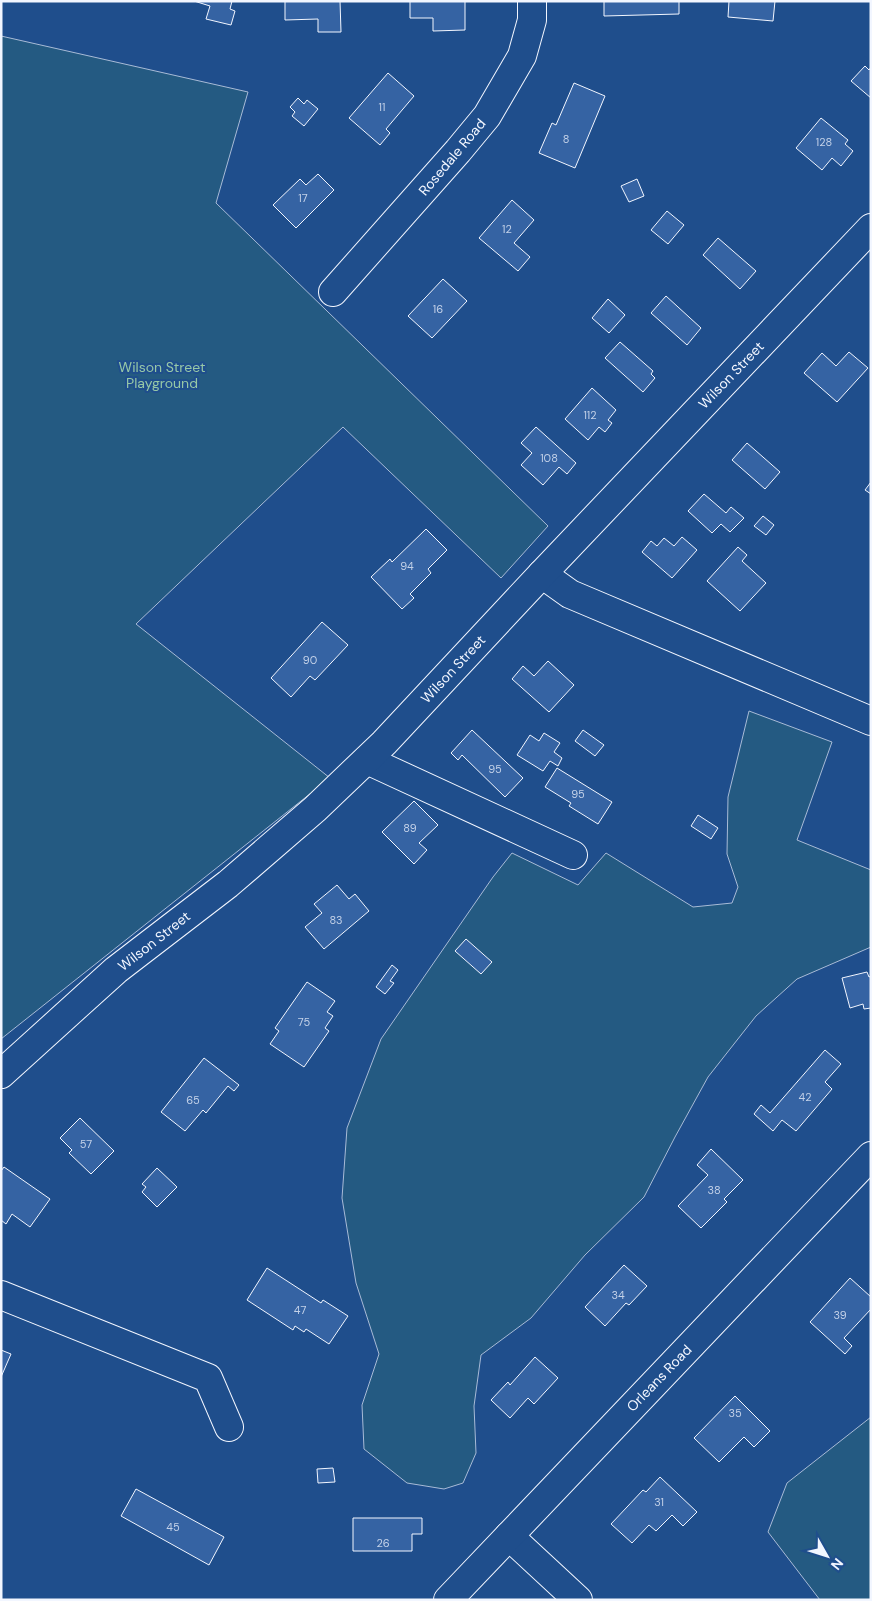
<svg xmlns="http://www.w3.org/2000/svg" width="872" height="1601" viewBox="0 0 872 1601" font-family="'DM Sans',sans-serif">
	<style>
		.green { fill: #245a82; stroke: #a8bbd7 }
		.building { fill: #3563a3; stroke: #f2f6ff }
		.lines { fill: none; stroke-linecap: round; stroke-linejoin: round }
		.minor-casing { stroke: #f2f6ff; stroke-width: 30 }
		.minor { stroke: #1f4e8c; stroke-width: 28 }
		.labels { text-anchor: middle; stroke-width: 4; stroke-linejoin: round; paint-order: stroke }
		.number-label { font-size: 11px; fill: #c3d1e8 }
		.street-label { font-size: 14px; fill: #f2f6ff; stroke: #1f4e8c }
		.park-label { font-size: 14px; fill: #97c8a6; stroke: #1f4e8c }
	</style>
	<rect width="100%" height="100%" fill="#1f4e8c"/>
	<g class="green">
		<path d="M 1,36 L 248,92 L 216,203 L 548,526 L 501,578 L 343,427 L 136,624 L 330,778 L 1,1039 Z"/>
		<path d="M 749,711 L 832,742 L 797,840 L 871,870 L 871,947 L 797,979 L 756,1016 L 708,1077 L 675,1137 L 644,1197 L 585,1255 L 531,1318 L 481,1355 L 474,1406 L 476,1453 L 463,1483 L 444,1489 L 407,1483 L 364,1449 L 362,1405 L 379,1354 L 356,1283 L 342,1198 L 347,1128 L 381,1039 L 493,877 L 512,853 L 578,885 L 606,853 L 693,907 L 732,903 L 738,887 L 727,854 L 728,797 Z"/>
		<path d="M 871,1417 L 871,1600 L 820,1600 L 768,1532 L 787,1483 Z"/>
	</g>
	<g class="building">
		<path d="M 194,1 L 232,1 L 230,9 L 235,11 L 231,25 L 206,19 L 210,6 Z"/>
		<path d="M 285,1 L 340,1 L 341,32 L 318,32 L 318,19 L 285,20 Z"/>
		<path d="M 410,1 L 465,1 L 465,30 L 433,31 L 433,18 L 410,18 Z"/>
		<path d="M 604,1 L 679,1 L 679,14 L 604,16 Z"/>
		<path d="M 729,1 L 775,1 L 773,21 L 728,17 Z"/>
		<path d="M 865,66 L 869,70 L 871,67 L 871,98 L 851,81 Z"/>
		<path d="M 388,73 L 414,96 L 386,129 L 390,133 L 380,145 L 349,118 Z"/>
		<path d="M 574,83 L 605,96 L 575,168 L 539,153 L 552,123 L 556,125 Z"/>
		<path d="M 298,98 L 304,104 L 307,100 L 318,109 L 304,126 L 292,116 L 295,112 L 290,107 Z"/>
		<path d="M 821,118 L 848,140 L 845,144 L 853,151 L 841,166 L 832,158 L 822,170 L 796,148 Z"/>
		<path d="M 318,174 L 334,190 L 296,228 L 273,205 L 300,179 L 306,185 Z"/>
		<path d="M 637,179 L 644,196 L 629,202 L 621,186 Z"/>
		<path d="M 512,200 L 534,220 L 514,243 L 530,257 L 518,271 L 479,238 Z"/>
		<path d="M 667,211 L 684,225 L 668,244 L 651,230 Z"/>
		<path d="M 718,238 L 756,271 L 740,289 L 703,255 Z"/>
		<path d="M 443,279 L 467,301 L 432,338 L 408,316 Z"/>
		<path d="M 666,296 L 701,328 L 687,345 L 651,313 Z"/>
		<path d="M 608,299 L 625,315 L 609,333 L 592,318 Z"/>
		<path d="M 620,342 L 653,371 L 651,374 L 655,378 L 643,392 L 605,358 Z"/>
		<path d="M 849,352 L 868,368 L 837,402 L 804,373 L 822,353 L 836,366 Z"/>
		<path d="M 592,388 L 616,410 L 608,420 L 612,423 L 605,432 L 599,427 L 588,440 L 565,419 Z"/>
		<path d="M 536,427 L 576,463 L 567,474 L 559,467 L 543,485 L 521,465 L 532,453 L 521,443 Z"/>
		<path d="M 747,443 L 780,472 L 765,489 L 732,460 Z"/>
		<path d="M 871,482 L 871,494 L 865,490 Z"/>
		<path d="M 704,494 L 726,513 L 731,507 L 744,518 L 730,532 L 721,524 L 712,533 L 688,511 Z"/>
		<path d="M 763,516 L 774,525 L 766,535 L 754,526 Z"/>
		<path d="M 426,529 L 447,550 L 428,569 L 431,573 L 410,594 L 414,598 L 402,609 L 371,577 L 390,559 L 392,562 Z"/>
		<path d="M 682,537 L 697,550 L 672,578 L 642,552 L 651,541 L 657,546 L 664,538 L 674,546 Z"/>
		<path d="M 738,547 L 747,555 L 742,561 L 766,583 L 740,611 L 707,581 Z"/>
		<path d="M 322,622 L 348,645 L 315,680 L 310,676 L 291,697 L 271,678 Z"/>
		<path d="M 548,661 L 574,685 L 549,712 L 512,679 L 523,666 L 534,676 Z"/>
		<path d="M 472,730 L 523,778 L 505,797 L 462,755 L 458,760 L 451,753 Z"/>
		<path d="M 583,730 L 604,745 L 595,756 L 575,741 Z"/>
		<path d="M 544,733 L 560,743 L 554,752 L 562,758 L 558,766 L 550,761 L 543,771 L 517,755 L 530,735 L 539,741 Z"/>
		<path d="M 557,768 L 612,802 L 598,824 L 569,806 L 571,803 L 545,787 Z"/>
		<path d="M 414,801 L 438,825 L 419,843 L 427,850 L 414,864 L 382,832 Z"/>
		<path d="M 698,815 L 718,828 L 711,839 L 691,826 Z"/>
		<path d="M 337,885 L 349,899 L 355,894 L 369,911 L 324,949 L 305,927 L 322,913 L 314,904 Z"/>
		<path d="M 466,939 L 492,962 L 481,974 L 455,951 Z"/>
		<path d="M 392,965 L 398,970 L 390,981 L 394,983 L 385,994 L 376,987 Z"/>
		<path d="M 867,972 L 869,977 L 871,976 L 871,1008 L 864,1009 L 863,1004 L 850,1008 L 842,978 Z"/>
		<path d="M 307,982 L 335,1001 L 327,1012 L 333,1016 L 325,1028 L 329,1031 L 304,1067 L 270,1044 L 279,1031 L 275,1028 Z"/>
		<path d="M 825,1050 L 841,1064 L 825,1082 L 832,1089 L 796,1131 L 782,1120 L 773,1131 L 754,1114 L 761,1105 L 770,1113 Z"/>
		<path d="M 204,1058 L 239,1085 L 234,1091 L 228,1086 L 206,1113 L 203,1110 L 185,1131 L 161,1112 Z"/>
		<path d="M 80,1118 L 114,1151 L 91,1174 L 69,1153 L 72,1150 L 60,1138 Z"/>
		<path d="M 711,1149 L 743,1180 L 724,1199 L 727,1202 L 701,1228 L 678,1206 L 708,1175 L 697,1165 Z"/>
		<path d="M 4,1167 L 50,1199 L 30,1227 L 12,1214 L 6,1224 L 1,1220 L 1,1171 Z"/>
		<path d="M 157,1168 L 177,1187 L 157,1207 L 142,1192 L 146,1187 L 142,1184 Z"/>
		<path d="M 624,1265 L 647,1286 L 629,1305 L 626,1303 L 605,1326 L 585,1307 Z"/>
		<path d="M 267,1268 L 321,1303 L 323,1300 L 348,1316 L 329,1344 L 306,1329 L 304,1332 L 295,1326 L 293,1330 L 247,1300 Z"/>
		<path d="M 850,1278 L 871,1297 L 871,1309 L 844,1338 L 852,1346 L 845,1354 L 810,1322 Z"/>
		<path d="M 1,1350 L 11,1354 L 1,1377 Z"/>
		<path d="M 535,1357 L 558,1378 L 534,1404 L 528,1398 L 510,1418 L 491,1400 L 508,1382 L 510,1385 Z"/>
		<path d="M 735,1396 L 770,1431 L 754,1447 L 744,1437 L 719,1462 L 694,1438 Z"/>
		<path d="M 333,1468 L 335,1482 L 318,1483 L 317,1469 Z"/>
		<path d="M 660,1477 L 697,1512 L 683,1526 L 672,1515 L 656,1531 L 649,1525 L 632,1543 L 611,1524 L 643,1490 L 646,1492 Z"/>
		<path d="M 136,1489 L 224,1537 L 209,1565 L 121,1516 Z"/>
		<path d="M 353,1518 L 422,1518 L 422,1534 L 412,1534 L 412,1551 L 353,1551 Z"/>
	</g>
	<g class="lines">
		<g class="minor-casing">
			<g id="minor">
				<path d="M 333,292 L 458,151 L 487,116 L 522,56 L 532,20 L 532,1"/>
				<path d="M 542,574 L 570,594 L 871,721"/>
				<path d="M 367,760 L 573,855"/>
				<path d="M 1,1074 L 116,970 L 228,884 L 315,809 L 384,743 L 542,574 L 871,228"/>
				<path d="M 1,1295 L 208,1378 L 229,1427"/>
				<path d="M 509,1536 L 578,1600"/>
				<path d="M 448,1600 L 871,1156"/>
			</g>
		</g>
		<use href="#minor" class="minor"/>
	</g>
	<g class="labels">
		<g class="number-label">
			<text x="382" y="111">11</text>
			<text x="566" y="143">8</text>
			<text x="824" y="146">128</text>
			<text x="303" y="202">17</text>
			<text x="507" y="233">12</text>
			<text x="438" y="313">16</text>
			<text x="590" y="419">112</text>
			<text x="549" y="462">108</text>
			<text x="407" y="570">94</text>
			<text x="310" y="664">90</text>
			<text x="495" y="773">95</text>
			<text x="578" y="798">95</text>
			<text x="410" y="832">89</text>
			<text x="336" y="924">83</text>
			<text x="304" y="1026">75</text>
			<text x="805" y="1101">42</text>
			<text x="193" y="1104">65</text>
			<text x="86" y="1148">57</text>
			<text x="714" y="1194">38</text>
			<text x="618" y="1299">34</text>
			<text x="300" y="1314">47</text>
			<text x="840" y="1319">39</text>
			<text x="735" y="1417">35</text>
			<text x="659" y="1506">31</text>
			<text x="173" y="1531">45</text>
			<text x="383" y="1547">26</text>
		</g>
		<g class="street-label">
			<text transform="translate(452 157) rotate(-50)" y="5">Rosedale Road</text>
			<text transform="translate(731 375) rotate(-46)" y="5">Wilson Street</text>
			<text transform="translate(453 669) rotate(-47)" y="5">Wilson Street</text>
			<text transform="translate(154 941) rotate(-38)" y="5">Wilson Street</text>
			<text transform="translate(659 1378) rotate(-46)" y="5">Orleans Road</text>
		</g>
		<g class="park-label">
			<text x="162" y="372">Wilson Street<tspan x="162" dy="16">Playground</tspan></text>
		</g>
	</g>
	<rect width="872" height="1601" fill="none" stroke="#f2f6ff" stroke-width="5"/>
	<g transform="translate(827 1556) rotate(129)" stroke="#1f4e8c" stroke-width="4" paint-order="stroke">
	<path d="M0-4L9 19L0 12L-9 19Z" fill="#f2f6ff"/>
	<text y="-8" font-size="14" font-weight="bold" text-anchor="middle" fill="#f2f6ff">N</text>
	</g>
</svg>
